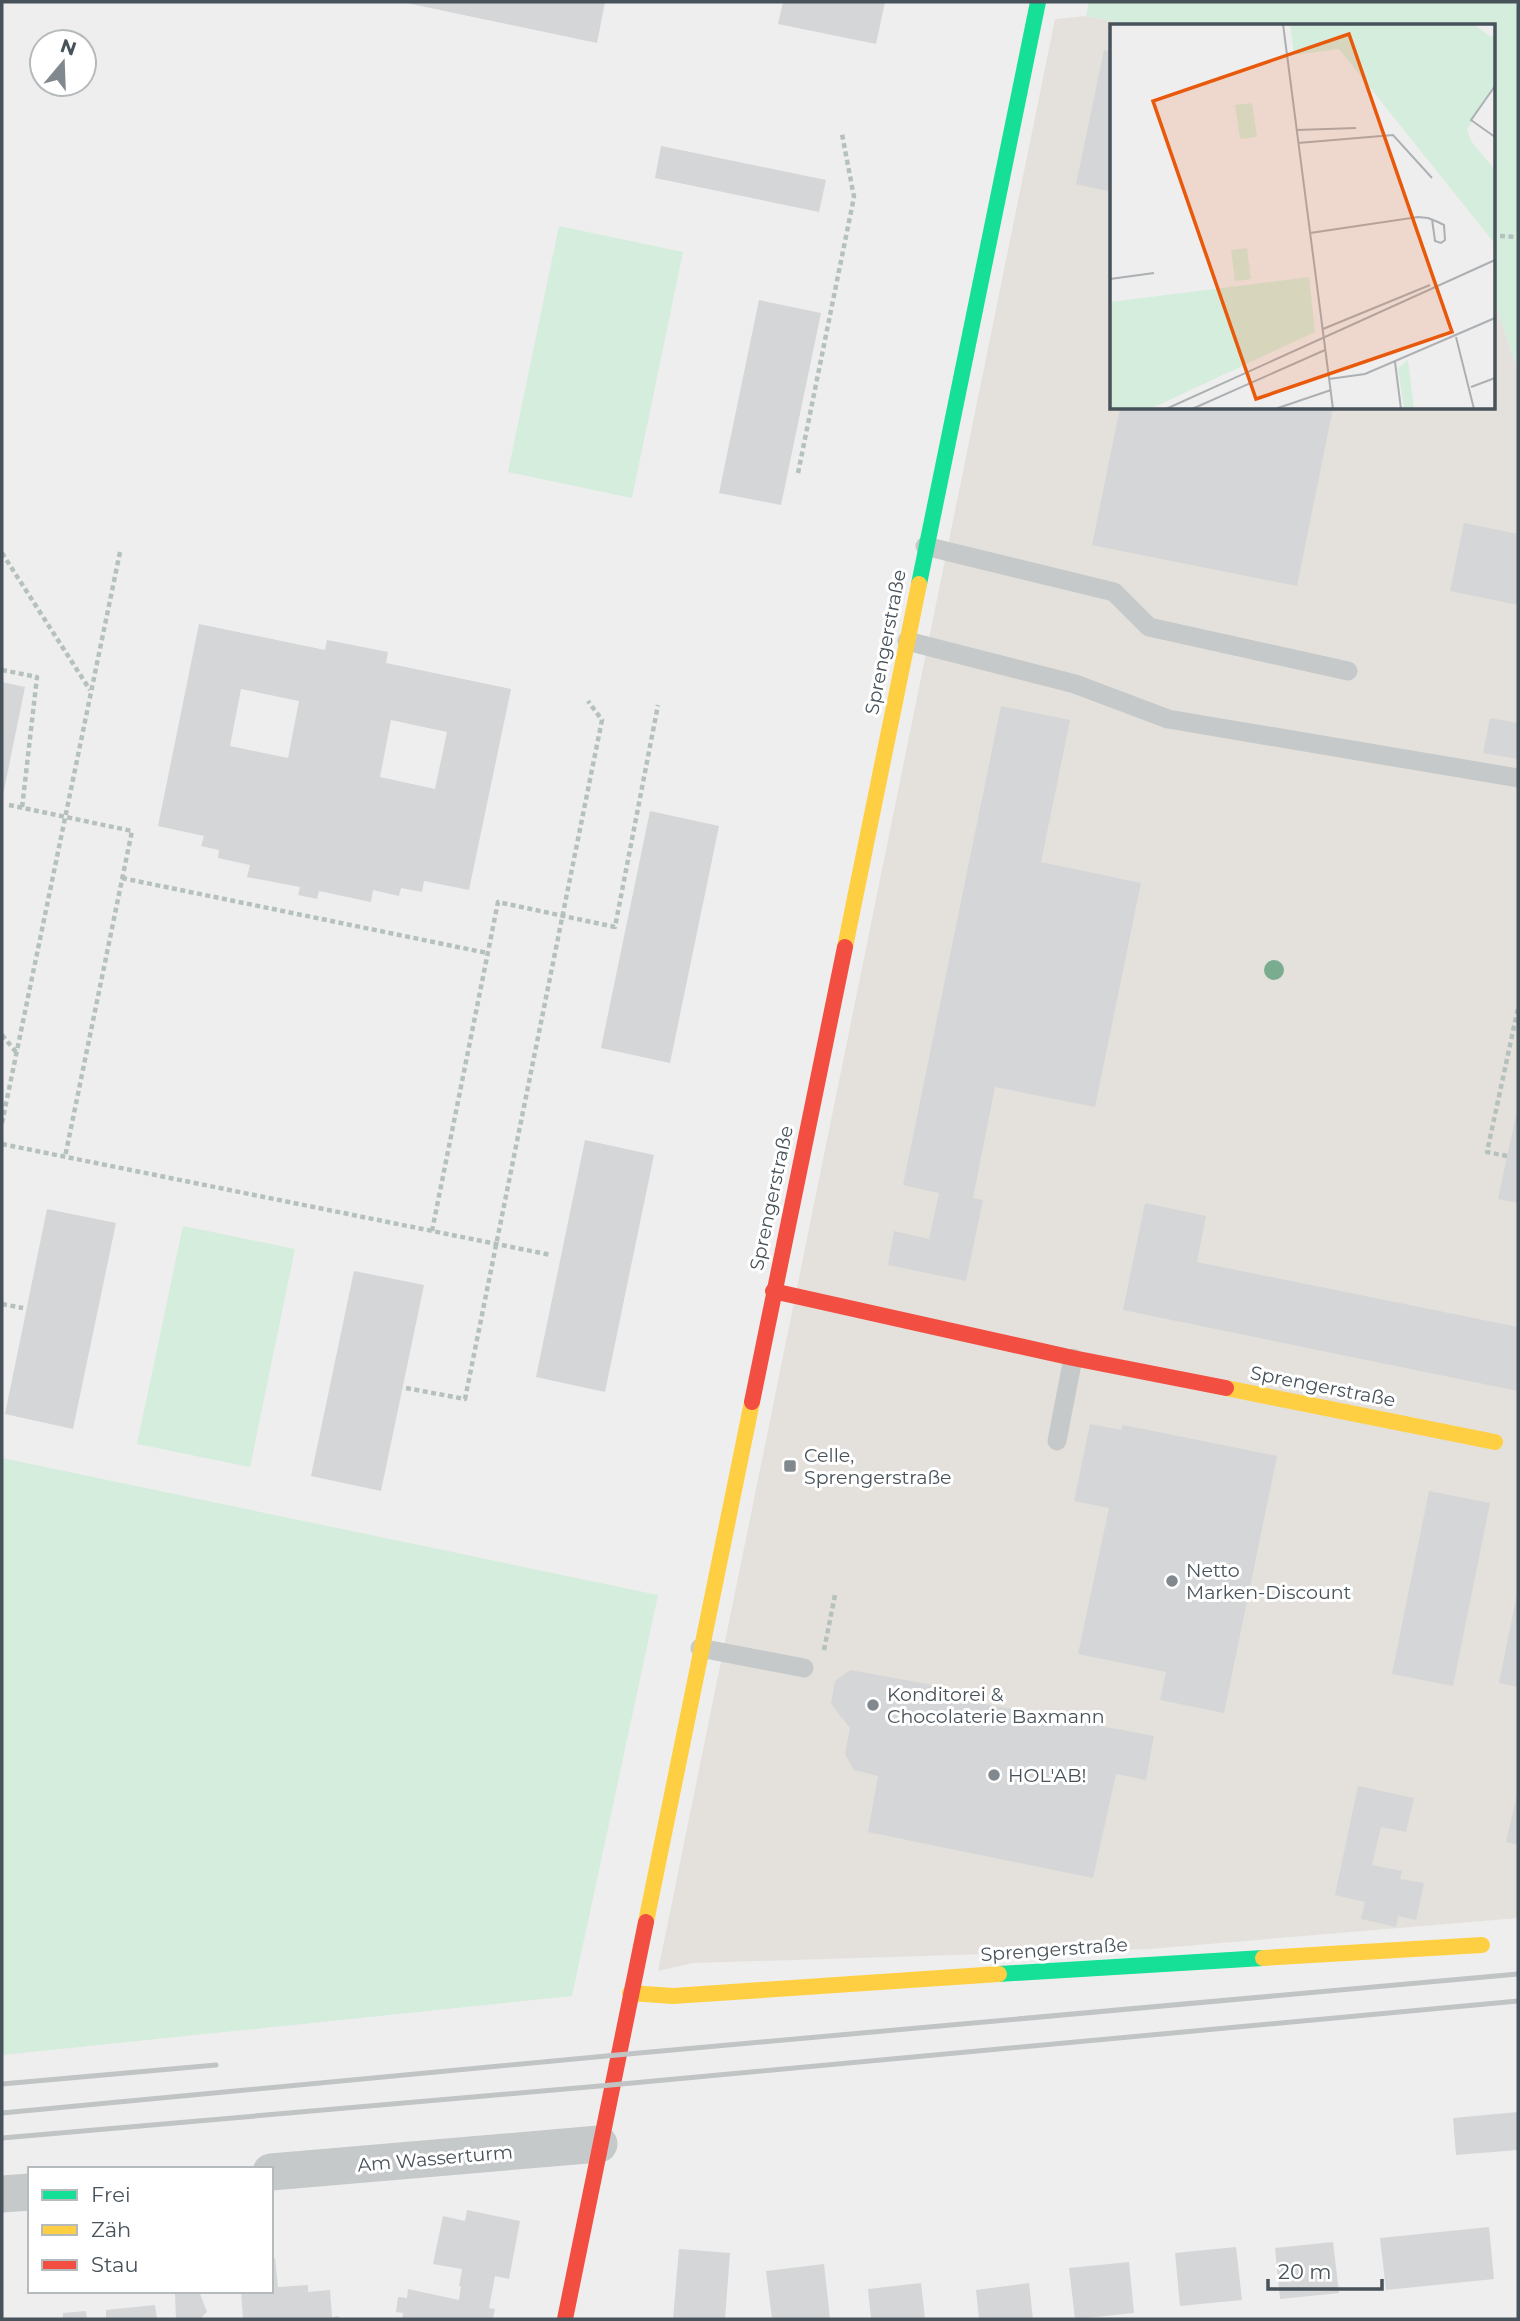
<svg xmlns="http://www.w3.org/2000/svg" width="1520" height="2321" viewBox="0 0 1520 2321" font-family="Montserrat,sans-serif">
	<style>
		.commercial { fill: #e4e1dc }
		.green { fill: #d4eddc }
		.building { fill: #d5d6d7; fill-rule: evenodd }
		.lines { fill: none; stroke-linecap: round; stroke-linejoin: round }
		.path { stroke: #b5c1bd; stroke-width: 4.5; stroke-dasharray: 5 3.5; stroke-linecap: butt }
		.lane { stroke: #c6c9ca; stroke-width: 19 }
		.street { stroke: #c6c9ca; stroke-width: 37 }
		.fast { stroke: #16e098; stroke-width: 16 }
		.slow { stroke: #ffcf43; stroke-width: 16 }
		.jam { stroke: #f24e42; stroke-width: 16 }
		.rail { stroke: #c1c4c5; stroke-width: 5 }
		.tree { fill: #7aad90 }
		.poi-dot { fill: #82898e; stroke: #fff; stroke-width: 2.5 }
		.labels { text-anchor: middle; stroke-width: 6; stroke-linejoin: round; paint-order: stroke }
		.street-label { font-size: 19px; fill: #47525a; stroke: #fff }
		.poi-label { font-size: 19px; fill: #47525a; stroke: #fff; text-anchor: start }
		.inset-road { fill: none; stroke: #acb0b3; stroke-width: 2 }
		.view { fill: #e8590c; fill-opacity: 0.15; stroke: #e8590c; stroke-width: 3.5 }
		.inset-edge { fill: none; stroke: #47525a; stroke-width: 3.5 }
	</style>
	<rect width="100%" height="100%" fill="#efeeee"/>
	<path class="commercial" d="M 1086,16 L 1136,26 L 1112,26 L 1112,408 L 1494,408 L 1494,301 L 1518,370 L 1518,1918 L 1149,1949 L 693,1963 L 658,1971 L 1055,19 Z"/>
	<g class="green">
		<path d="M 1089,2 L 1518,2 L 1518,370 L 1494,301 L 1494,26 L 1136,26 L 1086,16 Z"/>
		<path d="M 559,226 L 683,252 L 632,498 L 508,472 Z"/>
		<path d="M 183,1226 L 295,1249 L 250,1467 L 137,1444 Z"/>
		<path d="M 2,1458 L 658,1595 L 572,1996 L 2,2055 Z"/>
	</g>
	<g class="building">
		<path d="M 402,2 L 605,2 L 597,43 Z"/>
		<path d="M 783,2 L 885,2 L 876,44 L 778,24 Z"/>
		<path d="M 1104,50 L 1112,52 L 1112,192 L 1076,184 Z"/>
		<path d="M 661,146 L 826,180 L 819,212 L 655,178 Z"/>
		<path d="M 759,300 L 821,313 L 781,505 L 719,493 Z"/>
		<path d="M 1120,408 L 1333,408 L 1297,586 L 1092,545 Z"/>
		<path d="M 1464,523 L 1518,534 L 1518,605 L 1450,591 Z"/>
		<path d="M 199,624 L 325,650 L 327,640 L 388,652 L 386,663 L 511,689 L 469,890 L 424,881 L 422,892 L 401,888 L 399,896 L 373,890 L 371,902 L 319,891 L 317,899 L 298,895 L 300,887 L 247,877 L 250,865 L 218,858 L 219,850 L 201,846 L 204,836 L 158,826 ZM 241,689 L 299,701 L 288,758 L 230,746 ZM 391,720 L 447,732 L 435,789 L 380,777 Z"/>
		<path d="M 2,682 L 25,687 L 3,795 L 2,795 Z"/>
		<path d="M 1001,706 L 1070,720 L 1041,862 L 1141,883 L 1095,1107 L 995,1087 L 973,1198 L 983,1200 L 966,1281 L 888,1265 L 894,1231 L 929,1239 L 939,1193 L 903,1185 Z"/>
		<path d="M 1490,718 L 1518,723 L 1518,759 L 1483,753 Z"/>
		<path d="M 650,811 L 719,826 L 670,1063 L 601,1048 Z"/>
		<path d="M 1517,1110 L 1518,1110 L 1518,1203 L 1498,1199 Z"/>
		<path d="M 585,1140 L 654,1155 L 605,1392 L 536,1377 Z"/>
		<path d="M 1145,1203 L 1206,1216 L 1197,1262 L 1518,1327 L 1518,1391 L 1123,1310 Z"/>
		<path d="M 47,1209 L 116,1223 L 73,1429 L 5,1414 Z"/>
		<path d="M 354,1271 L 424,1285 L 381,1491 L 311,1476 Z"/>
		<path d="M 1090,1424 L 1121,1430 L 1123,1425 L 1277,1456 L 1224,1713 L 1160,1700 L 1166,1672 L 1078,1654 L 1109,1508 L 1074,1501 Z"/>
		<path d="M 1429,1491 L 1490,1503 L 1453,1686 L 1392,1674 Z"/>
		<path d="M 1517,1594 L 1518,1594 L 1518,1687 L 1499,1683 Z"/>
		<path d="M 850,1670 L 938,1686 L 937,1695 L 1154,1736 L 1146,1780 L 1116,1774 L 1093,1878 L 868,1832 L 878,1776 L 854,1770 L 845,1754 L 850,1728 L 831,1704 L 835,1681 Z"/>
		<path d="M 1358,1786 L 1414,1798 L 1406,1832 L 1381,1827 L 1372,1865 L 1402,1871 L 1400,1879 L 1424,1883 L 1416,1920 L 1398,1916 L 1396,1927 L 1361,1919 L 1365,1902 L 1335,1895 Z"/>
		<path d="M 1517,1794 L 1518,1794 L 1518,1845 L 1506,1842 Z"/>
		<path d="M 1518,2112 L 1518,2150 L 1456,2155 L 1453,2118 Z"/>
		<path d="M 467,2210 L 520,2221 L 509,2279 L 495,2276 L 489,2308 L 495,2309 L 493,2319 L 402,2319 L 403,2313 L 396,2312 L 398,2297 L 407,2298 L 408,2289 L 459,2300 L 461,2286 L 459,2286 L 462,2269 L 433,2264 L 443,2216 L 465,2221 Z"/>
		<path d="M 1489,2227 L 1494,2279 L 1386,2290 L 1380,2238 Z"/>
		<path d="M 1333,2242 L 1339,2293 L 1280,2299 L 1275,2248 Z"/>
		<path d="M 1236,2247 L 1242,2300 L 1180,2306 L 1175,2253 Z"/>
		<path d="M 679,2249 L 730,2253 L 725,2319 L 673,2319 Z"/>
		<path d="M 275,2258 L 278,2287 L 308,2285 L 308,2292 L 330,2290 L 332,2317 L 339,2316 L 339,2319 L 243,2319 L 241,2291 L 271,2291 L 271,2259 Z"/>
		<path d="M 1129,2262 L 1134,2313 L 1075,2319 L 1069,2268 Z"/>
		<path d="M 824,2264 L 830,2319 L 772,2319 L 766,2271 Z"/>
		<path d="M 921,2283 L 925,2319 L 871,2319 L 868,2289 Z"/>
		<path d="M 1029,2283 L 1033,2319 L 979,2319 L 976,2290 Z"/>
		<path d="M 199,2291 L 207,2312 L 200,2319 L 176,2319 L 175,2293 Z"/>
		<path d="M 155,2305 L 157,2319 L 106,2319 L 106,2310 Z"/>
		<path d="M 86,2311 L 87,2319 L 63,2319 L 63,2313 Z"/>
	</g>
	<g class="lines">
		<g class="path">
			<path d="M 1500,236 L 1518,237"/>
			<path d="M 798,473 L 854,197 L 842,134"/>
			<path d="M 2,553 L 90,690"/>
			<path d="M 2,670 L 37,677 L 22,808"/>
			<path d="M 9,805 L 132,831 L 65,1157"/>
			<path d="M 122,878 L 487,953"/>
			<path d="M 2,1035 L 16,1052"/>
			<path d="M 2,1123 L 120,552"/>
			<path d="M 2,1144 L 551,1255"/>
			<path d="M 1507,1156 L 1487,1152 L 1518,1008"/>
			<path d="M 432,1231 L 498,902 L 615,927 L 658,705"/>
			<path d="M 2,1304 L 23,1308"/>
			<path d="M 406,1388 L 465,1399 L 602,720 L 588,701"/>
			<path d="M 824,1650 L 835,1595"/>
		</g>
		<g class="lane">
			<path d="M 925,546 L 1114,592 L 1149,627 L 1348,671"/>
			<path d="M 907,641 L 1075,684 L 1168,719 L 1518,778"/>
			<path d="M 1057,1441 L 1073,1358"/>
			<path d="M 700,1648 L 804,1668"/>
		</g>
		<g class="street">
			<path d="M 271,2172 L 599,2144"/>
			<path d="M 2,2194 L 30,2192"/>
		</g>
		<g class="fast">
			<path d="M 919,584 L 1038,2"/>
			<path d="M 999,1974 L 1263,1958"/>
		</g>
		<g class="slow">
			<path d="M 845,947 L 919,584"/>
			<path d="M 1226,1388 L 1495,1442"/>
			<path d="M 646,1922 L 752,1402"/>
			<path d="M 1263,1958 L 1482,1945"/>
			<path d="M 630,1993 L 673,1996 L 999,1974"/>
		</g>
		<g class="jam">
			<path d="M 773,1291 L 1073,1358 L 1226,1388"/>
			<path d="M 752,1402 L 845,947"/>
			<path d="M 565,2319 L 646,1922"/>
		</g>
		<g class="rail">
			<path d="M 2,2084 L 216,2065"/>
			<path d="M 2,2113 L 617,2055 L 1518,1974"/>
			<path d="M 2,2138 L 611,2085 L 1518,2001"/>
		</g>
	</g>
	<circle class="tree" cx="1274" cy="970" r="10"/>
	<g class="poi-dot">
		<rect x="783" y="1459" width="14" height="14" rx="3.5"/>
		<circle cx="1172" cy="1581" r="7"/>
		<circle cx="873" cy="1705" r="7"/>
		<circle cx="994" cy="1775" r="7"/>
	</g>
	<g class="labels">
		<g class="street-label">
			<text transform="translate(885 642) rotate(-79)" y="7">Sprengerstraße</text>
			<text transform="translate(771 1198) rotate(-78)" y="7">Sprengerstraße</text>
			<text transform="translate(1323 1386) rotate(11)" y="7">Sprengerstraße</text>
			<text transform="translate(1054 1949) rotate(-4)" y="7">Sprengerstraße</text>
			<text transform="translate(435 2158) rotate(-5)" y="7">Am Wasserturm</text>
		</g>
		<g class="poi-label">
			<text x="804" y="1462">Celle,<tspan x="804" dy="22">Sprengerstraße</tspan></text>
			<text x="1186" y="1577">Netto<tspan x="1186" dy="22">Marken-Discount</tspan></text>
			<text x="887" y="1701">Konditorei &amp;<tspan x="887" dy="22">Chocolaterie Baxmann</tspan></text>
			<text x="1008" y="1782">HOL'AB!</text>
		</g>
	</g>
	<g transform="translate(1110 24)">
		<rect width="385" height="385" fill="#efeeee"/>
		<path d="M 180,0 L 363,0 L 381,13 L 385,9 L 385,62 L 357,105 L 361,117 L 385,146 L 385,220 L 229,25 L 184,31 ZM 142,79 L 147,113 L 130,115 L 125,81 ZM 137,224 L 141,255 L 125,257 L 121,226 ZM 199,253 L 205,308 L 40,385 L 0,385 L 0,278 ZM 298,336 L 304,385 L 294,385 L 288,344 Z" fill="#d4eddc"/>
		<path class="inset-road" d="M 173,0 L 223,385M 385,62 L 361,96 L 385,113M 187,106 L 246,104M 188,119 L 283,111 L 322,154M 200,209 L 308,193 L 318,194 L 328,198 L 334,201 L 335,216 L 331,219 L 325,217 L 322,195M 0,255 L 44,249M 213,305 L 320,261M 346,313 L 364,385M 285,338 L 291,385M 219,355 L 255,350 L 385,294M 361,363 L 385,354M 56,385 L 385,236M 82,385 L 215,326M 165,385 L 221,366"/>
		<path class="view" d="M 239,10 L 342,308 L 146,375 L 43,77 Z"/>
		<rect width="385" height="385" class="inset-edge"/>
	</g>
	<rect width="1520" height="2321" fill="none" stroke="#47525a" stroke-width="7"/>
	<rect x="28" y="2167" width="245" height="126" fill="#ffffff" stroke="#b5babd" stroke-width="2"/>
	<rect x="42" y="2190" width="35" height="10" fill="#16e098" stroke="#b5babd" stroke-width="2"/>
	<text x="91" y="2202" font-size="21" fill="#47525a">Frei</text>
	<rect x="42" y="2225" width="35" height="10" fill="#ffcf43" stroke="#b5babd" stroke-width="2"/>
	<text x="91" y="2237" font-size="21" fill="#47525a">Zäh</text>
	<rect x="42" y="2260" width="35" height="10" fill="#f24e42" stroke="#b5babd" stroke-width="2"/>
	<text x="91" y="2272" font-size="21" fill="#47525a">Stau</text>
	<g transform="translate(63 63) rotate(19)"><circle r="33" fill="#ffffff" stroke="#b5babd" stroke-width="2"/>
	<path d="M0-5L12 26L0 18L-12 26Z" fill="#82898e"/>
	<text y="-10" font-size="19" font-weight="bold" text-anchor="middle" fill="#47525a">N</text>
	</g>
	<path d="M1268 2279v10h114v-10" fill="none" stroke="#47525a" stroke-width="3.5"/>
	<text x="1278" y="2279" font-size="21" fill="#47525a" stroke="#ffffff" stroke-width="5" paint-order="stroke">20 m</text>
</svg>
